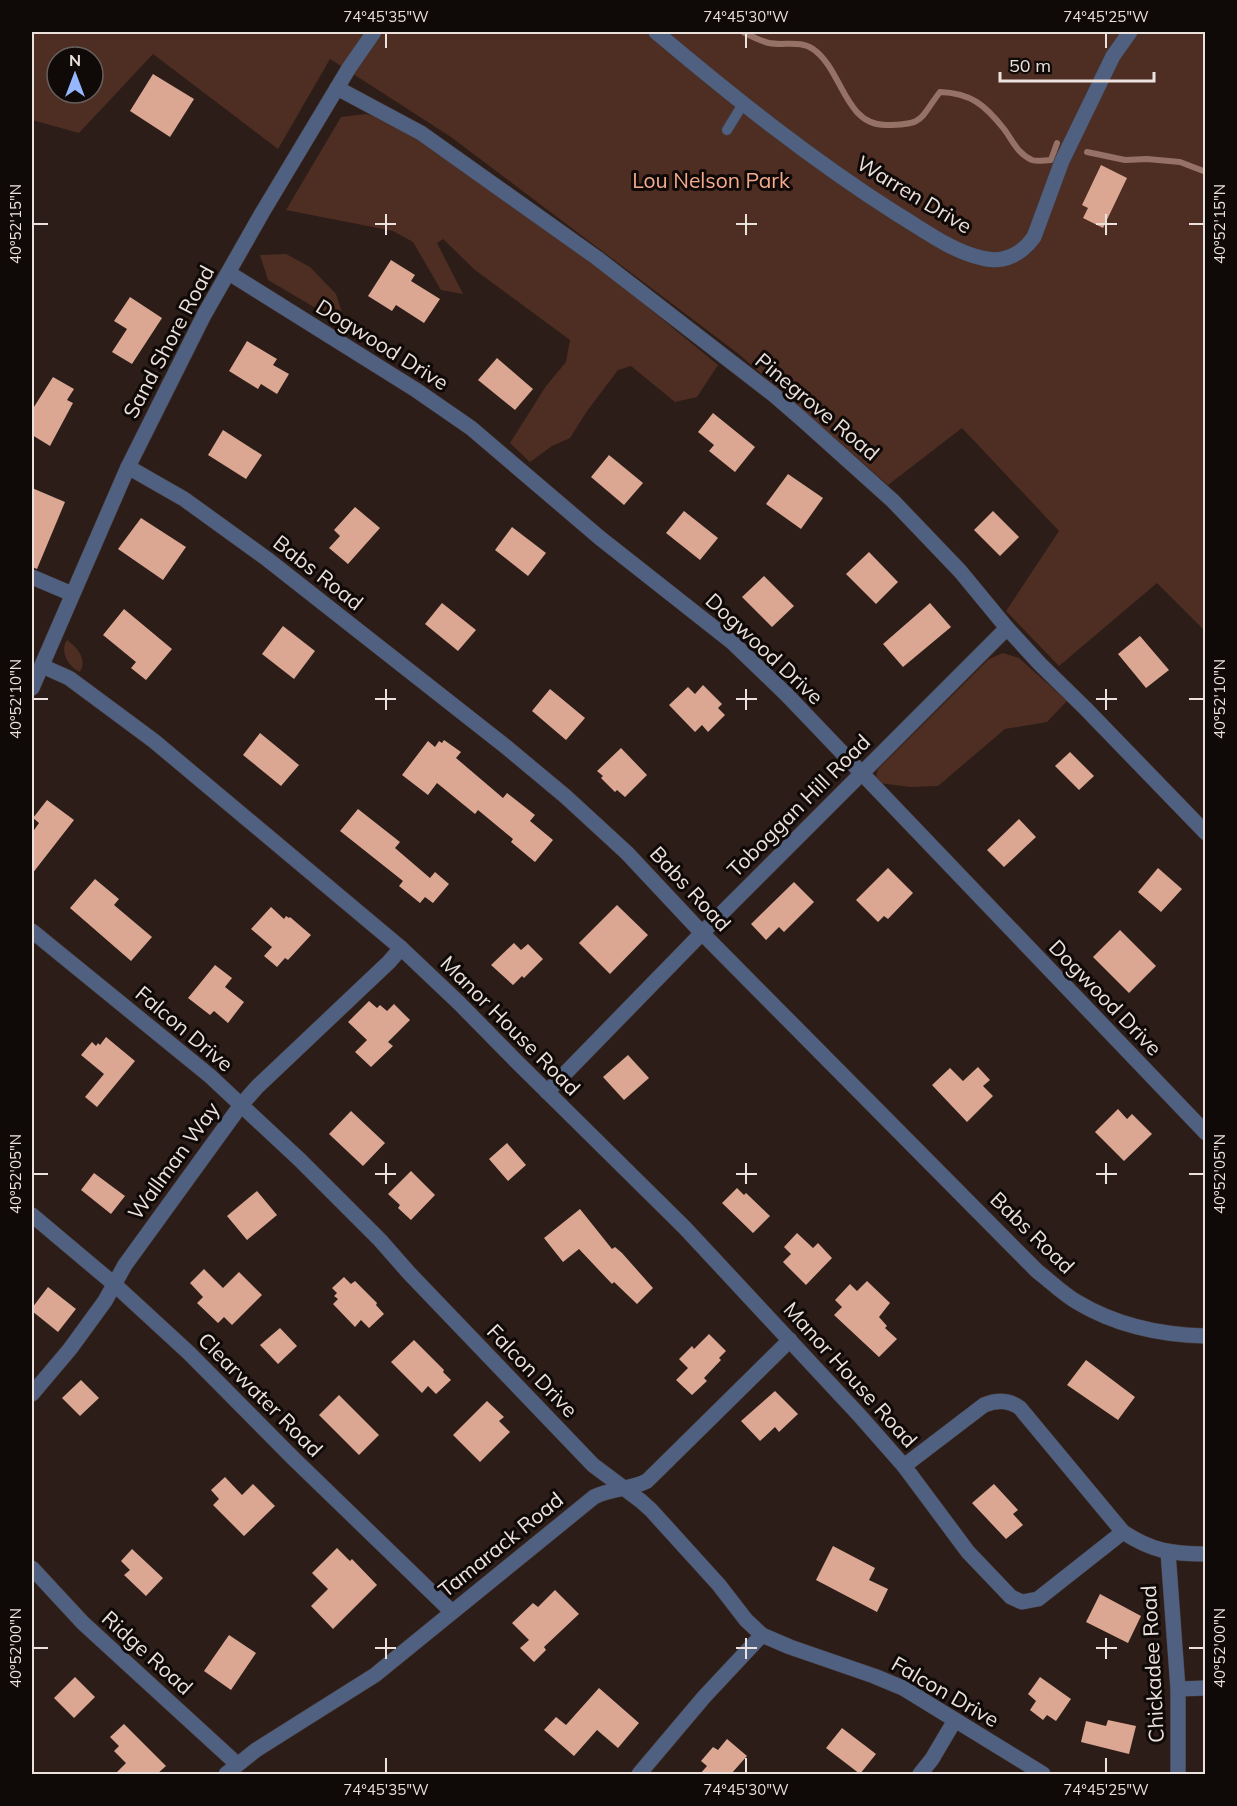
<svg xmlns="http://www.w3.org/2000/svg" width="1237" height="1806" viewBox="0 0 1237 1806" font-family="Mulish,sans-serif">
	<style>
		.green { fill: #4e2e22; fill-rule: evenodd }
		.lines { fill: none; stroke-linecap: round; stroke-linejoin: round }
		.stream { stroke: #957265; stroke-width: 6 }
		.building { fill: #dba793 }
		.service-casing { stroke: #473834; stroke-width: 12 }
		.minor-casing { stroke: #473834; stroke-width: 16 }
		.tertiary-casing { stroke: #473834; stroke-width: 16 }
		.service { stroke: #506081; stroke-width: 10 }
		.minor { stroke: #506081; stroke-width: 15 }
		.tertiary { stroke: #506081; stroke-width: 15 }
		.ticks { fill: none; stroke: #ebe1dd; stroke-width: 2 }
		.labels { text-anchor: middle; stroke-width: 6; stroke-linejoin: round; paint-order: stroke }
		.park-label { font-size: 21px; fill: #f6aa8d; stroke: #0f0907 }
		.street-label { font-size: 21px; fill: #ebe1dd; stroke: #0f0907 }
		.neatline { fill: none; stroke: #ebe1dd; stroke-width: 2 }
		.ticks-label { font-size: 15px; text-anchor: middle; fill: #ebe1dd }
	</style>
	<rect width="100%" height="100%" fill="#2c1d18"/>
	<g class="green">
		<path d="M 32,32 L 1205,32 L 1205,631 L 1157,583 L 1059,666 L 1006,611 L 1059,531 L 962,428 L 888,485 L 740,355 L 451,137 L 330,59 L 278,149 L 153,54 L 79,133 L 32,120 ZM 57,57 L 93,57 L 93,93 L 57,93 Z"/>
		<path d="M 366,114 L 383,119 L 422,142 L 605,272 L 718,365 L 697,397 L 675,402 L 631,366 L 618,370 L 587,411 L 570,438 L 552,446 L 530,462 L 510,443 L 546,386 L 566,362 L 570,340 L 475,270 L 443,239 L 437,243 L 463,294 L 441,290 L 413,242 L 393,231 L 286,210 L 341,117 Z"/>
		<path d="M 286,254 L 310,267 L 336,294 L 344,319 L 336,320 L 268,280 L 260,255 Z"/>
		<path d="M 67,640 C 78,648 87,659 80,672 C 69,668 59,651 67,640 Z"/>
		<path d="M 1003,653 L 1019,658 L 1067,701 L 1047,722 L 1005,729 L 938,786 L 910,787 L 879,783 L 876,777 L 878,769 L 989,659 Z"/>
	</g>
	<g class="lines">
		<g class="stream">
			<path d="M 743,32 C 751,36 760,41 769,43 C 783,46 801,40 813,49 C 843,70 844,125 886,125 C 925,125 919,119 940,92 C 971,93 985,105 1004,129 C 1013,141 1017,153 1032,160 C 1038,162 1045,160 1051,160 L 1057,143"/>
			<path d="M 1087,152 L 1125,160 L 1147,159 L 1180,162 L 1206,172"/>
		</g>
	</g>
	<g class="building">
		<path d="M 153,74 L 194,99 L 170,137 L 130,111 Z"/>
		<path d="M 1101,165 L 1127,178 L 1103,228 L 1083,218 L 1088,208 L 1082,205 Z"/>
		<path d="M 391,260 L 415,275 L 411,281 L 440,299 L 424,323 L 396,305 L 392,311 L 368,296 Z"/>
		<path d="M 130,297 L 162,318 L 132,364 L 112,352 L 127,329 L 114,321 Z"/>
		<path d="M 247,341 L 277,359 L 273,365 L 289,374 L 277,394 L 261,384 L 258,389 L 229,371 Z"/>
		<path d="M 497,358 L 533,389 L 515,410 L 478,380 Z"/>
		<path d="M 53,377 L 74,389 L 67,400 L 73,403 L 50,446 L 32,435 L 32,410 Z"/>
		<path d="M 713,413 L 755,447 L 735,472 L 709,451 L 714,445 L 698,432 Z"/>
		<path d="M 223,430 L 262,455 L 246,479 L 208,455 Z"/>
		<path d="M 609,455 L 643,483 L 624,505 L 591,477 Z"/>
		<path d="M 788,474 L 823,498 L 801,529 L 766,504 Z"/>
		<path d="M 32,488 L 65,502 L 37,569 L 32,567 Z"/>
		<path d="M 355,507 L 380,528 L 348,564 L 329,548 L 340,536 L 334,530 Z"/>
		<path d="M 684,511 L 718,538 L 700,560 L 666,533 Z"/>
		<path d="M 993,511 L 1019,537 L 1000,556 L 974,530 Z"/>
		<path d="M 141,518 L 186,547 L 163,580 L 118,549 Z"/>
		<path d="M 512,527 L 546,553 L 528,576 L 495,550 Z"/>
		<path d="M 869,552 L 898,582 L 876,604 L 846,574 Z"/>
		<path d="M 764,576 L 794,606 L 772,627 L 742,597 Z"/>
		<path d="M 442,603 L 476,630 L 458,651 L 425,624 Z"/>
		<path d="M 930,603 L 951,627 L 903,667 L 883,644 Z"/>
		<path d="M 124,609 L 172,649 L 146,680 L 131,668 L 136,662 L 103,635 Z"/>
		<path d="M 283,626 L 315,651 L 294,679 L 262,654 Z"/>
		<path d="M 1140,636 L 1169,670 L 1146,688 L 1118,654 Z"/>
		<path d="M 703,685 L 722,704 L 718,708 L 725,715 L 708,732 L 702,725 L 695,732 L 669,705 L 688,687 L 695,694 Z"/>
		<path d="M 550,689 L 585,718 L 566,740 L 532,711 Z"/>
		<path d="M 260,733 L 299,765 L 281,786 L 243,755 Z"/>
		<path d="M 444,740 L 461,752 L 456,758 L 503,798 L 507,793 L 535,815 L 530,821 L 553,840 L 535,862 L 511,842 L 513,839 L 478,810 L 475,814 L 437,783 L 428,795 L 402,775 L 428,741 L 435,747 L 439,741 L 442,743 Z"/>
		<path d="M 621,748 L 647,775 L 625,797 L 617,790 L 615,792 L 601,778 L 603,776 L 597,771 Z"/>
		<path d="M 1070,752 L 1094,776 L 1079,790 L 1055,766 Z"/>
		<path d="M 47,800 L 74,820 L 32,874 L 32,833 L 39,823 L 33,818 Z"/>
		<path d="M 358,809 L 400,842 L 395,848 L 430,878 L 435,872 L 449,884 L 433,903 L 425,897 L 420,903 L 399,886 L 403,881 L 340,831 Z"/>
		<path d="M 1019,819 L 1036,837 L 1004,867 L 987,850 Z"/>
		<path d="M 888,868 L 913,893 L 888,919 L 884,916 L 878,922 L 856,900 Z"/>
		<path d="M 1158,868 L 1182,889 L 1161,912 L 1138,892 Z"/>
		<path d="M 95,879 L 119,899 L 114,905 L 152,937 L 131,961 L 70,908 Z"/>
		<path d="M 794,882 L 814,902 L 784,932 L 779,927 L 766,940 L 751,924 Z"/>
		<path d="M 617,905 L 648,935 L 610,974 L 579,943 Z"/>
		<path d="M 271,907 L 284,919 L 286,916 L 289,918 L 290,917 L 311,935 L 288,960 L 285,958 L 277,967 L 264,956 L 272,947 L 251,929 Z"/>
		<path d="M 1120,930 L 1156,966 L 1129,993 L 1093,957 Z"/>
		<path d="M 514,943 L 521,950 L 528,944 L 543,959 L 524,978 L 522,976 L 513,985 L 491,965 Z"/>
		<path d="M 215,965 L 232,978 L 225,987 L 244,1002 L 228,1023 L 214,1011 L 210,1015 L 188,998 Z"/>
		<path d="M 369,1001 L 377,1008 L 380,1005 L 387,1011 L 394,1004 L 410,1020 L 388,1042 L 393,1046 L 371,1067 L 355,1052 L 367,1040 L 348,1022 Z"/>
		<path d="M 106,1037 L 135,1061 L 97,1107 L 85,1097 L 104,1074 L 81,1055 L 92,1042 L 96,1046 L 98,1043 L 100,1045 Z"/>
		<path d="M 628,1055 L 649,1078 L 624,1100 L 603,1077 Z"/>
		<path d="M 978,1067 L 990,1080 L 983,1086 L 993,1096 L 967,1122 L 932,1085 L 950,1068 L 963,1081 Z"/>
		<path d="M 1118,1109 L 1127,1119 L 1132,1114 L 1152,1134 L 1124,1161 L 1095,1132 Z"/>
		<path d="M 351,1111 L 385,1143 L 363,1166 L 329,1134 Z"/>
		<path d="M 507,1143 L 526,1165 L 508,1181 L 489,1159 Z"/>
		<path d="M 411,1171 L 435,1195 L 411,1220 L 398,1208 L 400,1205 L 388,1194 Z"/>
		<path d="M 94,1173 L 125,1196 L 111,1214 L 81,1190 Z"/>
		<path d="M 737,1188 L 744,1195 L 746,1193 L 770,1216 L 753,1233 L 722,1203 Z"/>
		<path d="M 257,1191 L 277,1215 L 247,1240 L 227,1216 Z"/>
		<path d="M 580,1209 L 612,1249 L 615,1247 L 622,1253 L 653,1288 L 637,1304 L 614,1282 L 612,1284 L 579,1249 L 563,1262 L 544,1238 Z"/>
		<path d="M 797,1233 L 813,1248 L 818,1243 L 832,1258 L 806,1285 L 783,1262 L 791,1254 L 784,1247 Z"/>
		<path d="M 204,1269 L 223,1288 L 239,1272 L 262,1295 L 232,1325 L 224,1317 L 218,1323 L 197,1303 L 203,1297 L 190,1283 Z"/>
		<path d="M 344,1277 L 351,1284 L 355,1281 L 377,1303 L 376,1305 L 384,1314 L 369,1328 L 361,1320 L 355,1327 L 333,1304 L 338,1299 L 334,1296 L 337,1293 L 332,1288 Z"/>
		<path d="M 867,1281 L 890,1303 L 879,1317 L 887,1326 L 885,1328 L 897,1339 L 879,1357 L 834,1315 L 842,1307 L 835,1300 L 850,1284 L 857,1291 Z"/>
		<path d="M 48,1287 L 76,1309 L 58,1332 L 32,1311 L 32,1308 Z"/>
		<path d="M 280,1328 L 297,1346 L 278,1364 L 260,1345 Z"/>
		<path d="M 709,1334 L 726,1351 L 719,1358 L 721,1360 L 704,1378 L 707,1381 L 692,1395 L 676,1380 L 688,1368 L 679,1359 L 692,1346 L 694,1349 Z"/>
		<path d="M 414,1340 L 444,1370 L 443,1372 L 451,1380 L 436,1394 L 428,1386 L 422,1393 L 391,1362 Z"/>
		<path d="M 1086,1360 L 1135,1397 L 1118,1420 L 1067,1385 Z"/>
		<path d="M 81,1380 L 99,1398 L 80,1416 L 62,1398 Z"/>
		<path d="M 775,1391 L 798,1414 L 779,1432 L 775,1427 L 760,1441 L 741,1421 Z"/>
		<path d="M 339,1395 L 379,1435 L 359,1455 L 319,1415 Z"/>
		<path d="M 487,1401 L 504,1417 L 499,1421 L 510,1432 L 480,1462 L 453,1435 Z"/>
		<path d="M 225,1477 L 242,1495 L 253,1484 L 275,1506 L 244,1536 L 213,1505 L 219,1499 L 211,1490 Z"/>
		<path d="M 994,1484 L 1018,1510 L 1013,1514 L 1023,1525 L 1006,1539 L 972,1503 Z"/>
		<path d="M 833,1546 L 875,1568 L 869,1580 L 888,1589 L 877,1612 L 816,1580 Z"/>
		<path d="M 337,1548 L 350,1561 L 352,1559 L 377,1585 L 333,1629 L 311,1606 L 328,1589 L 312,1573 Z"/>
		<path d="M 132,1549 L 163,1578 L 146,1596 L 124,1575 L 130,1570 L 121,1561 Z"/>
		<path d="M 555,1590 L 579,1614 L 544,1647 L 546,1650 L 534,1662 L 520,1648 L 529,1640 L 512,1623 L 533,1603 L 538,1607 Z"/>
		<path d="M 1100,1594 L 1141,1616 L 1128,1643 L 1086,1622 Z"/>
		<path d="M 229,1635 L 256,1653 L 231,1690 L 204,1671 Z"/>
		<path d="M 75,1677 L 95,1697 L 74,1718 L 54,1698 Z"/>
		<path d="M 1040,1677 L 1071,1699 L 1056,1721 L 1047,1715 L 1043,1720 L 1030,1710 L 1036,1701 L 1028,1694 Z"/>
		<path d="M 599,1688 L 639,1723 L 618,1748 L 597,1730 L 574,1756 L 544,1730 L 556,1717 L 566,1725 Z"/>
		<path d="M 1108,1720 L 1136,1726 L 1129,1754 L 1081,1742 L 1086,1721 L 1106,1726 Z"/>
		<path d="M 124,1724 L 166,1766 L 157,1774 L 115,1774 L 126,1763 L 114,1751 L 119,1746 L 110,1737 Z"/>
		<path d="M 842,1728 L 876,1754 L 860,1774 L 826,1748 Z"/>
		<path d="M 727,1739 L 747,1756 L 731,1774 L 700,1774 L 707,1766 L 701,1761 L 713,1747 L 718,1750 Z"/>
	</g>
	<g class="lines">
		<g class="service-casing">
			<path id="service" d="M 727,130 L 743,104"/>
		</g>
		<g class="minor-casing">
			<g id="minor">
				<path d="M 656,32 C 733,97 812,160 897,214 C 924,230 951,251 982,258 C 1003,264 1022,254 1034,237 L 1062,161 L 1113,56 L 1130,32"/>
				<path d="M 337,88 L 421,133 L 597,258 L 774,395 L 804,421 L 893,501 L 960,571 L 1007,628 L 1040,664 L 1085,708 L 1206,833"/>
				<path d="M 229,273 L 416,390 L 471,428 L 600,538 L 732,642 L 787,695 L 1206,1133"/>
				<path d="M 128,467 L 184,499 L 267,559 L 505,746 L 565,796 L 627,853 L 702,933 L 1037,1271 C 1050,1281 1063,1294 1077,1302 C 1117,1326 1160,1335 1206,1336"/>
				<path d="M 32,577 L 72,594"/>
				<path d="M 42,666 L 69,678 L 154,741 L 401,948 L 459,1003 L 516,1061 L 685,1228 L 860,1416 L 904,1466 L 968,1552 L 1011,1597 L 1022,1602 L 1038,1599 L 1123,1532"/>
				<path d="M 32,931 L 210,1076 L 241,1105 L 300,1160 L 380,1240 L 409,1273 L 593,1465 L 641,1501 L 651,1510 L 719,1585 L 746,1620 L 762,1635 L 790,1647 L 874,1676 L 903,1688 L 1043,1774"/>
				<path d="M 547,1092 L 702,933 L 1007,628"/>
				<path d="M 32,1215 L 114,1284 L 189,1353 L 293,1458 L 452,1612"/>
				<path d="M 32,1394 L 70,1349 L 105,1301 L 125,1265 L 241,1105 L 257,1087 L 389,962 L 401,948"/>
				<path d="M 904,1466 L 984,1405 C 996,1400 1009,1400 1020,1408 L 1123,1532 C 1152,1551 1171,1554 1206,1554"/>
				<path d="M 1168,1552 L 1178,1689 L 1178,1774"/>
				<path d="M 32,1568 L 83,1623 L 237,1764"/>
				<path d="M 1178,1689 L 1206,1688"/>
				<path d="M 226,1774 L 256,1750 L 375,1675 L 594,1497 C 611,1488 630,1490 647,1481 L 790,1340"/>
				<path d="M 639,1774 L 704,1697 L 762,1635"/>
				<path d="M 920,1774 L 932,1759 L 955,1720"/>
			</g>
		</g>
		<g class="tertiary-casing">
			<path id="tertiary" d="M 32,688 L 128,467 L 204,315 L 262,213 L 349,68 L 374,32"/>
		</g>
		<use href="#service" class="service"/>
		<use href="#minor" class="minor"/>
		<use href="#tertiary" class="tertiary"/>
	</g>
	<path class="ticks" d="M 386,33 L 386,48M 746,33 L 746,48M 1106,33 L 1106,48M 386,214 L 386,235M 746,214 L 746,235M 1106,214 L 1106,235M 33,224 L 48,224M 375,224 L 396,224M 736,224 L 757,224M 1096,224 L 1117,224M 1189,224 L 1204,224M 386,689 L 386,710M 746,689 L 746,710M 1106,689 L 1106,710M 33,699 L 48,699M 375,699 L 396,699M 736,699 L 757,699M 1096,699 L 1117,699M 1189,699 L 1204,699M 386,1163 L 386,1184M 746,1163 L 746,1184M 1106,1163 L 1106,1184M 33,1174 L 48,1174M 375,1174 L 396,1174M 736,1174 L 757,1174M 1096,1174 L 1117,1174M 1189,1174 L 1204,1174M 386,1638 L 386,1659M 746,1638 L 746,1659M 1106,1638 L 1106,1659M 33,1648 L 48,1648M 375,1648 L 396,1648M 736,1648 L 757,1648M 1096,1648 L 1117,1648M 1189,1648 L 1204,1648M 386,1758 L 386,1773M 746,1758 L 746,1773M 1106,1758 L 1106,1773"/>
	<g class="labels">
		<g class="park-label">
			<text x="711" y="188">Lou Nelson Park</text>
		</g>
		<g class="street-label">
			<text transform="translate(914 195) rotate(31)" y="7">Warren Drive</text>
			<text transform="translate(169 342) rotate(-62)" y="7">Sand Shore Road</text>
			<text transform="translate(382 345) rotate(32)" y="7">Dogwood Drive</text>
			<text transform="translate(817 407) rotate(40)" y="7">Pinegrove Road</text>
			<text transform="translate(318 573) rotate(38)" y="7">Babs Road</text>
			<text transform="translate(764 649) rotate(43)" y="7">Dogwood Drive</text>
			<text transform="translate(799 806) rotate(-45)" y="7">Toboggan Hill Road</text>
			<text transform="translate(690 889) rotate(47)" y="7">Babs Road</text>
			<text transform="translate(1105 998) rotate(46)" y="7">Dogwood Drive</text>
			<text transform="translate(510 1026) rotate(45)" y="7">Manor House Road</text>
			<text transform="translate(184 1029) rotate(40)" y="7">Falcon Drive</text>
			<text transform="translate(174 1161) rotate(-54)" y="7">Wallman Way</text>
			<text transform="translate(1032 1233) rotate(44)" y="7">Babs Road</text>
			<text transform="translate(532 1371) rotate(46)" y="7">Falcon Drive</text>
			<text transform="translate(850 1375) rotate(48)" y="7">Manor House Road</text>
			<text transform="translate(260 1395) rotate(45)" y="7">Clearwater Road</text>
			<text transform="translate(501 1545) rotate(-39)" y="7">Tamarack Road</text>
			<text transform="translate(147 1653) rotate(42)" y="7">Ridge Road</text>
			<text transform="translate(1153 1664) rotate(-93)" y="7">Chickadee Road</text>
			<text transform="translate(945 1692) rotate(30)" y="7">Falcon Drive</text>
		</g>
	</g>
	<rect width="1237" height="1806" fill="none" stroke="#0f0907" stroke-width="66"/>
	<g transform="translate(75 75)"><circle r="28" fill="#0f0907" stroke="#675f5d" stroke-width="1.5"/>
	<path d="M0-4.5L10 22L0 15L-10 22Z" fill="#96b6fd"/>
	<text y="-9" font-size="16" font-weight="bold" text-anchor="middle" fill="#ebe1dd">N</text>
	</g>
	<path d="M1000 72v9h154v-9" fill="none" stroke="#ebe1dd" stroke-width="3"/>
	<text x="1009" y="72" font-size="18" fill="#ebe1dd" stroke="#0f0907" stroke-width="4.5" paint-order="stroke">50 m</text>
	<rect x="33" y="33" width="1171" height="1740" class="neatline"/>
	<g class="ticks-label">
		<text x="386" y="22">74°45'35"W</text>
		<text x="746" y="22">74°45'30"W</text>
		<text x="1106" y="22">74°45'25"W</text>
		<text transform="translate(16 224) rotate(-90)" y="5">40°52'15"N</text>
		<text transform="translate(1220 224) rotate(-90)" y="5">40°52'15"N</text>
		<text transform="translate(16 699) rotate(-90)" y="5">40°52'10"N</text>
		<text transform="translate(1220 699) rotate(-90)" y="5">40°52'10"N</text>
		<text transform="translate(16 1174) rotate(-90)" y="5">40°52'05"N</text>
		<text transform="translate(1220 1174) rotate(-90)" y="5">40°52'05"N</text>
		<text transform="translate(16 1648) rotate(-90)" y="5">40°52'00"N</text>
		<text transform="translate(1220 1648) rotate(-90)" y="5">40°52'00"N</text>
		<text x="386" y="1795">74°45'35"W</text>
		<text x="746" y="1795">74°45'30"W</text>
		<text x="1106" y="1795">74°45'25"W</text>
	</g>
</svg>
